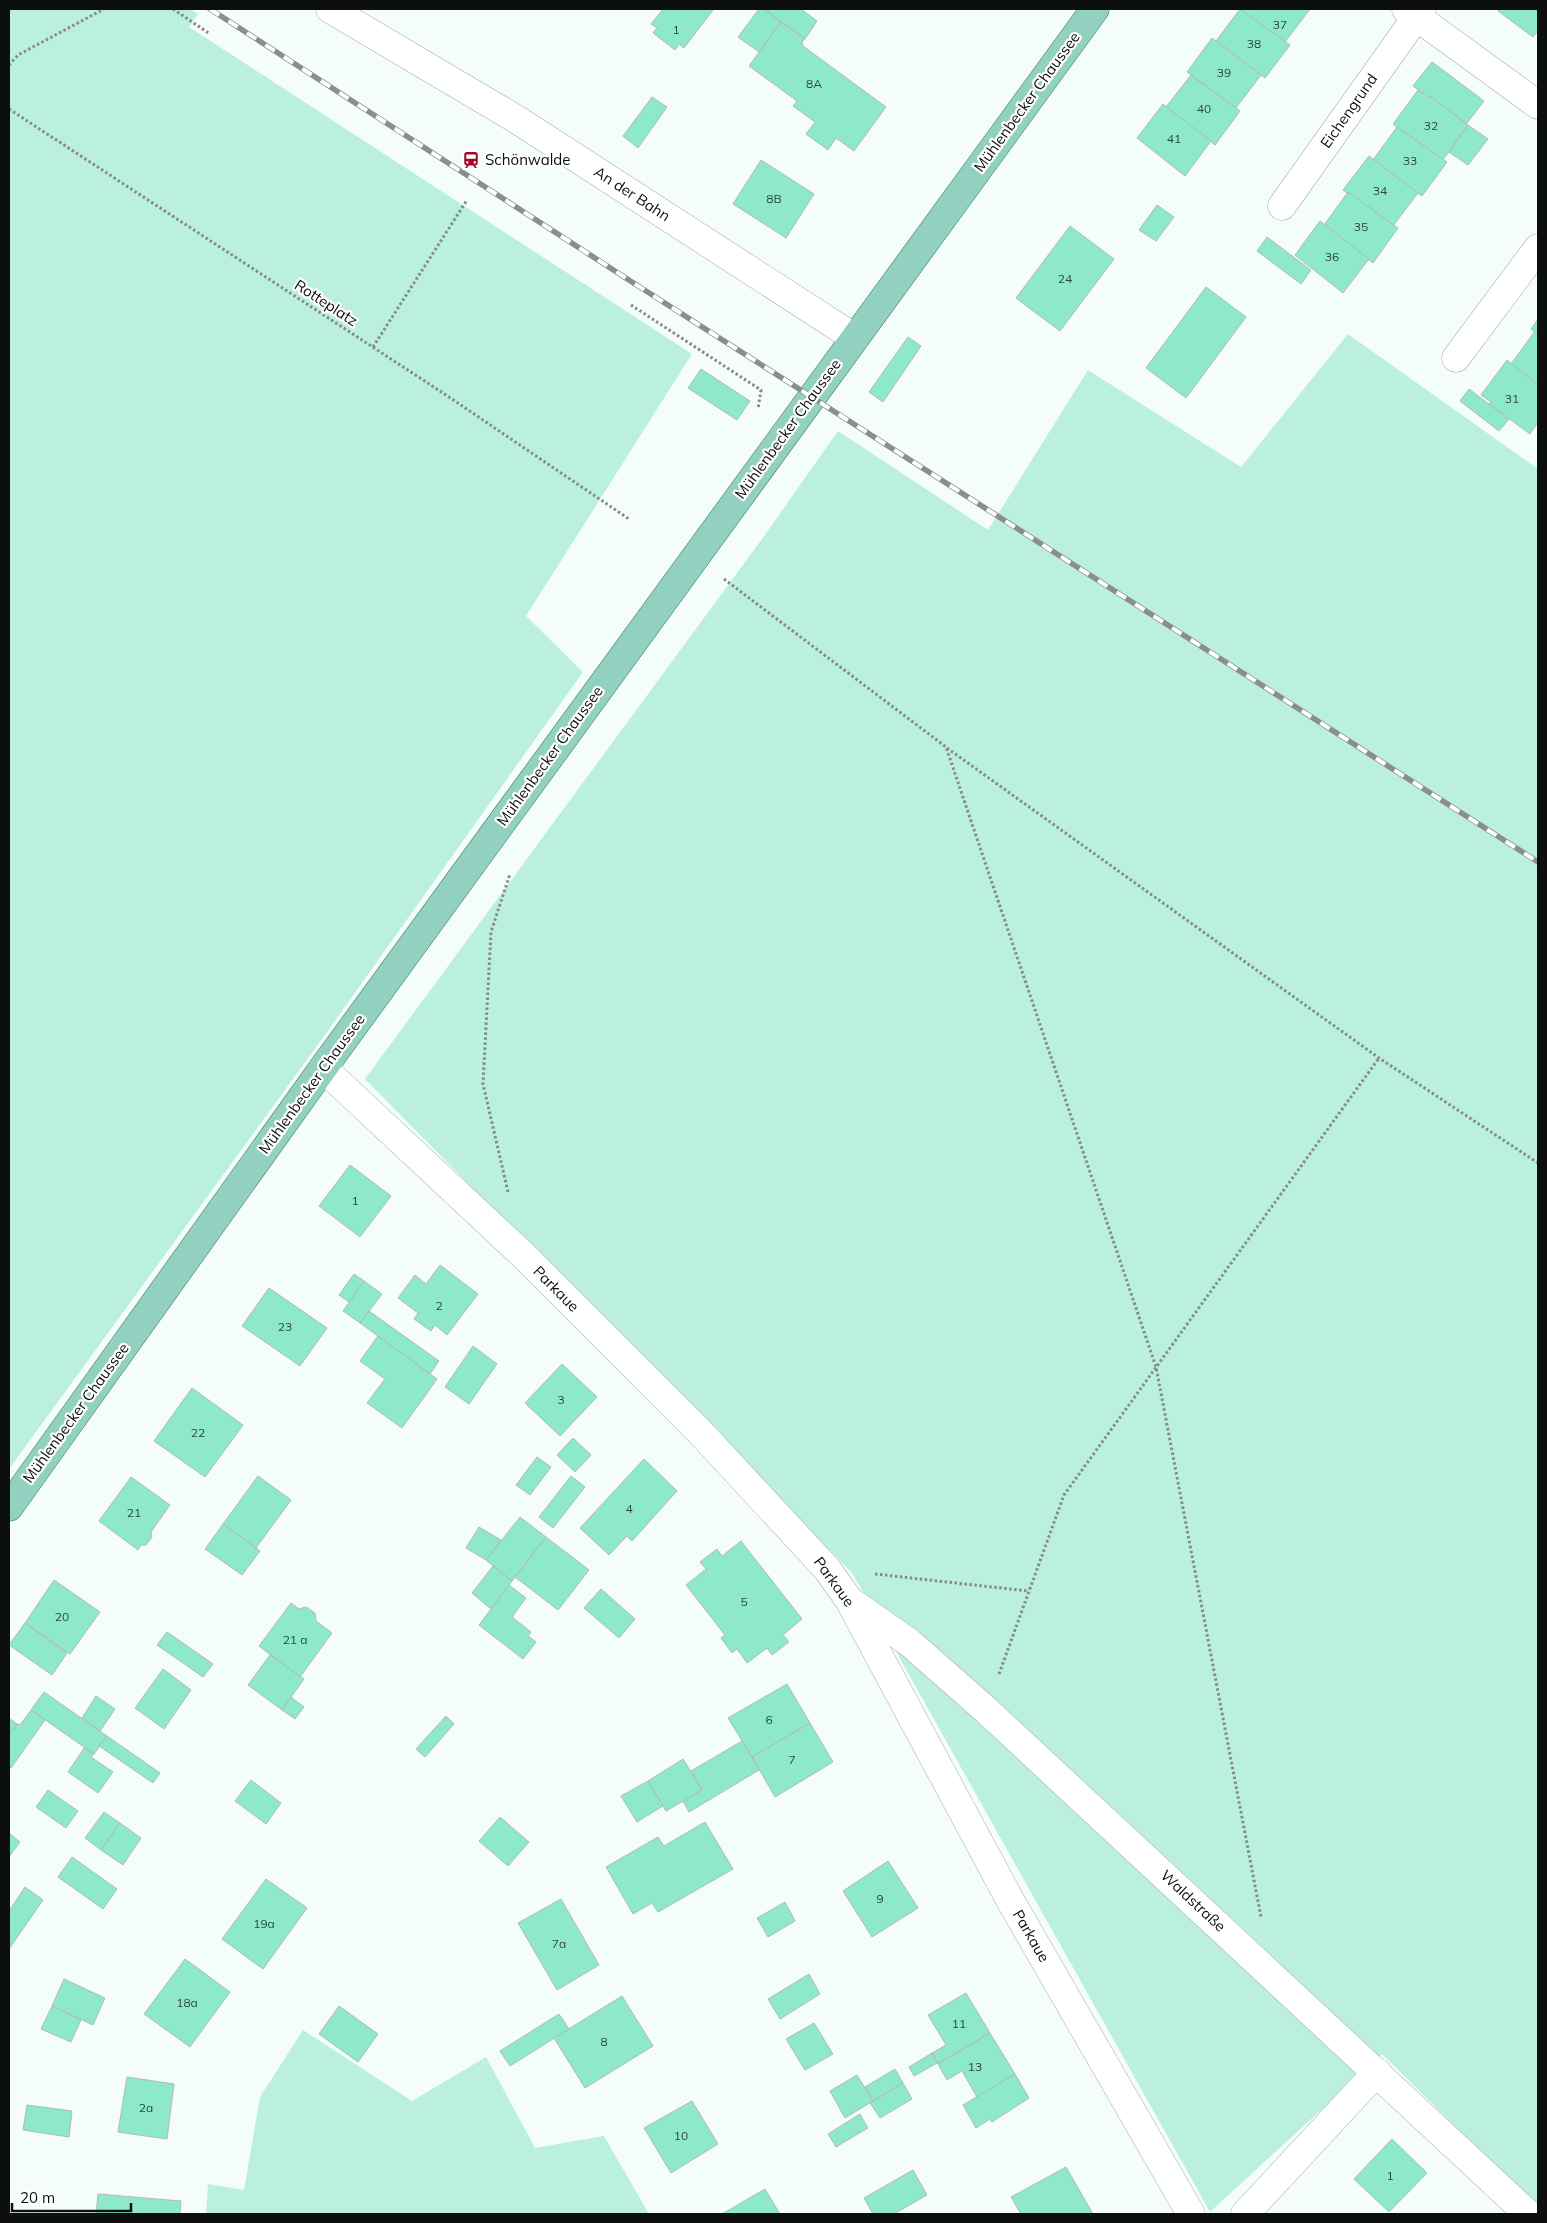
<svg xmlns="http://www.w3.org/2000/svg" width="1547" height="2223" viewBox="0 0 1547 2223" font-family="Mulish,sans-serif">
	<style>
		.green { fill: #bbf0de }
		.building { fill: #8de8cc; stroke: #b2bab7 }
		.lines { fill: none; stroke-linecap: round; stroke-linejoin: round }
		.minor-casing { stroke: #a6adaa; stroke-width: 29 }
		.major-casing { stroke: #347865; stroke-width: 29 }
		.path { stroke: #868b89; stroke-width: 3; stroke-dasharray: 2.5 2.5; stroke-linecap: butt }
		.minor { stroke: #fff; stroke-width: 28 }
		.major { stroke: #92d0bf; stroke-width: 28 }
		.rail-casing { stroke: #8a8f8d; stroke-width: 5.5 }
		.rail { stroke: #fff; stroke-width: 4; stroke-dasharray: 11; stroke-linecap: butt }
		.labels { text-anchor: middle; stroke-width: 4.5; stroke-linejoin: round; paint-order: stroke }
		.number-label { font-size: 12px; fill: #2c453e }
		.street-label { font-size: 15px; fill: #0c0f0e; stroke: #fff }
		.poi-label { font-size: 15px; fill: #0c0f0e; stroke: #fff; text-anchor: start }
	</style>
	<rect width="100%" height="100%" fill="#f5fdfa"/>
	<g class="green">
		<path d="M 9,9 L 190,9 L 198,14 L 189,27 L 692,354 L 526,616 L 583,672 L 322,1039 L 9,1469 Z"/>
		<path d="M 1348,334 L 1538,469 L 1538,2208 L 1382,2054 L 1210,2212 L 852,1573 L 365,1079 L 762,539 L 838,431 L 988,530 L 1088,370 L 1241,467 Z"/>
		<path d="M 303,2030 L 412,2101 L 486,2057 L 535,2148 L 604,2136 L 649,2214 L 206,2214 L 208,2184 L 244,2190 L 260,2097 Z"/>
	</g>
	<g class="building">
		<path d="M 663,9 L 711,9 L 713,10 L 684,48 L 679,44 L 675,50 L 653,33 L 657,28 L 651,24 Z"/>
		<path d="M 759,9 L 764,9 L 781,22 L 759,52 L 738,37 Z"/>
		<path d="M 764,9 L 801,9 L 817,21 L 805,39 Z"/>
		<path d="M 1239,9 L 1310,9 L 1285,42 Z"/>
		<path d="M 1240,9 L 1290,45 L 1265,78 L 1216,41 Z"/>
		<path d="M 1500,9 L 1538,9 L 1538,31 L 1533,37 L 1498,11 Z"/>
		<path d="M 781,22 L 805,39 L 802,41 L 803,46 L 886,107 L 854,151 L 836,138 L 828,150 L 806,134 L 815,122 L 793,106 L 797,101 L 749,66 Z"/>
		<path d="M 1212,38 L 1261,75 L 1236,108 L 1187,72 Z"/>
		<path d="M 1432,62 L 1484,101 L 1467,123 L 1413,86 Z"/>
		<path d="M 1191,75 L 1240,111 L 1215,145 L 1166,107 Z"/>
		<path d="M 1418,90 L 1428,98 L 1430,96 L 1468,125 L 1443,160 L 1393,124 Z"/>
		<path d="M 652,97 L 667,107 L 638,148 L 623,136 Z"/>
		<path d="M 1163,104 L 1211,141 L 1185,176 L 1137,138 Z"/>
		<path d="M 1468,125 L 1488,139 L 1468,165 L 1449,152 Z"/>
		<path d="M 1397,127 L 1447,162 L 1422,196 L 1373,160 Z"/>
		<path d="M 1369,156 L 1418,193 L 1393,226 L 1343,190 Z"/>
		<path d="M 761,160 L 814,194 L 786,238 L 733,204 Z"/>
		<path d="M 1348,192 L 1398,228 L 1373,263 L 1324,225 Z"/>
		<path d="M 1157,205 L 1174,217 L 1156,241 L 1139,230 Z"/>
		<path d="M 1320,221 L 1369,259 L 1343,293 L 1295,255 Z"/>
		<path d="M 1070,226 L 1114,259 L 1060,331 L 1016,298 Z"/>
		<path d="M 1267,237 L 1311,270 L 1301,284 L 1257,251 Z"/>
		<path d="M 1206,287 L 1246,317 L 1186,398 L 1146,368 Z"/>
		<path d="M 1538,319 L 1538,334 L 1531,329 Z"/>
		<path d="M 1535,331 L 1538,334 L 1538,385 L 1511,364 Z"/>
		<path d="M 908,337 L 921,346 L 883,402 L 869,392 Z"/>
		<path d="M 1507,360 L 1538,385 L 1538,422 L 1530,434 L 1489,404 L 1491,402 L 1481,395 Z"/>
		<path d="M 701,369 L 750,401 L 737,420 L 688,388 Z"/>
		<path d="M 1469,389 L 1509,419 L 1499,431 L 1460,401 Z"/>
		<path d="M 350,1165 L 391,1196 L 360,1237 L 319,1206 Z"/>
		<path d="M 440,1265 L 478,1294 L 447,1335 L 435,1325 L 431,1331 L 414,1319 L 418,1313 L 398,1298 L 415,1275 L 426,1284 Z"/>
		<path d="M 354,1274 L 364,1281 L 349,1302 L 339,1295 Z"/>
		<path d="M 364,1281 L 382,1294 L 360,1323 L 343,1311 Z"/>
		<path d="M 269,1288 L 327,1328 L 300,1366 L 242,1326 Z"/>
		<path d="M 369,1311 L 439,1361 L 430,1374 L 360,1323 Z"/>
		<path d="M 378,1336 L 437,1379 L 402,1428 L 367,1403 L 385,1379 L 360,1361 Z"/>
		<path d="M 473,1346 L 497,1364 L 469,1404 L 445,1387 Z"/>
		<path d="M 562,1364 L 597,1397 L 560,1436 L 525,1403 Z"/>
		<path d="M 192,1388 L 243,1425 L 205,1477 L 154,1441 Z"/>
		<path d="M 573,1438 L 591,1455 L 575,1472 L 557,1455 Z"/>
		<path d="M 537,1457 L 551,1467 L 530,1495 L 516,1485 Z"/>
		<path d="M 644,1459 L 677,1491 L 632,1541 L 627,1536 L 609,1555 L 580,1528 Z"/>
		<path d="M 258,1476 L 291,1500 L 256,1548 L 223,1524 Z"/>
		<path d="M 571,1476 L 585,1487 L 553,1528 L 539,1517 Z"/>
		<path d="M 131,1477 L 170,1505 L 151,1532 L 152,1537 L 146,1545 L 141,1545 L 138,1550 L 99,1521 Z"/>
		<path d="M 520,1517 L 546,1537 L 512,1581 L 486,1560 Z"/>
		<path d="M 223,1524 L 260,1551 L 242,1575 L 205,1549 Z"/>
		<path d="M 479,1527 L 501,1540 L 486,1560 L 466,1548 Z"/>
		<path d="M 546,1537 L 589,1570 L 558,1610 L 515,1577 Z"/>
		<path d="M 741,1541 L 802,1619 L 783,1635 L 789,1642 L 772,1655 L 767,1648 L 747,1663 L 737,1649 L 732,1653 L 721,1638 L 725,1635 L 686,1585 L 706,1569 L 700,1562 L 717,1549 L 722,1556 Z"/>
		<path d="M 493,1566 L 512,1581 L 491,1609 L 472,1593 Z"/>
		<path d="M 54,1580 L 100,1612 L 70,1654 L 25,1623 Z"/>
		<path d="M 509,1585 L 526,1598 L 512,1617 L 531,1632 L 528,1636 L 536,1642 L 523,1659 L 479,1625 Z"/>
		<path d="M 601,1589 L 635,1619 L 619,1638 L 584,1608 Z"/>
		<path d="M 291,1603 L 299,1609 L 306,1607 L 315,1613 L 316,1621 L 332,1633 L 300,1677 L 259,1646 Z"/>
		<path d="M 25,1623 L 67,1653 L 52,1675 L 9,1645 Z"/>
		<path d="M 167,1632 L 213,1664 L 203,1677 L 157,1645 Z"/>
		<path d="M 270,1655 L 304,1679 L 282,1710 L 248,1685 Z"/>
		<path d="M 163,1669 L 191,1690 L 164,1729 L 135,1708 Z"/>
		<path d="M 787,1684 L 810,1723 L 752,1757 L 728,1718 Z"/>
		<path d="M 44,1692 L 107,1736 L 94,1754 L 31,1710 Z"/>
		<path d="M 96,1696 L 115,1709 L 100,1731 L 82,1718 Z"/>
		<path d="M 291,1697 L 304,1707 L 295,1719 L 282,1710 Z"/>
		<path d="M 31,1710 L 45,1720 L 11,1768 L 9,1767 L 9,1735 L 17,1724 L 20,1725 Z"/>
		<path d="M 446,1716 L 454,1724 L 425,1757 L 416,1749 Z"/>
		<path d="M 9,1718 L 17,1724 L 9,1735 Z"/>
		<path d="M 810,1723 L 833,1762 L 775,1797 L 752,1757 Z"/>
		<path d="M 107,1736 L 160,1773 L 153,1783 L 99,1746 Z"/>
		<path d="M 742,1741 L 759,1770 L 689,1812 L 683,1801 L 702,1790 L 691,1771 Z"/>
		<path d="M 84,1748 L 94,1754 L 91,1757 L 113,1772 L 98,1793 L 68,1772 Z"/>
		<path d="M 683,1759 L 702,1790 L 666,1811 L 648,1781 Z"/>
		<path d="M 251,1780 L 281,1803 L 266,1824 L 235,1801 Z"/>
		<path d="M 648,1781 L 663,1806 L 637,1822 L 621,1796 Z"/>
		<path d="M 48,1790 L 78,1811 L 66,1828 L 36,1807 Z"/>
		<path d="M 104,1812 L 120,1823 L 101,1850 L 85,1838 Z"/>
		<path d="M 500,1817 L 529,1842 L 508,1866 L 479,1841 Z"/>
		<path d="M 705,1822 L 733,1869 L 658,1912 L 652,1903 L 633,1914 L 606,1867 L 658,1837 L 664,1846 Z"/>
		<path d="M 120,1823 L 141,1838 L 123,1865 L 101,1850 Z"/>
		<path d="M 9,1833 L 20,1842 L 9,1857 Z"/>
		<path d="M 72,1857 L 117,1889 L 103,1909 L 58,1877 Z"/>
		<path d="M 888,1861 L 918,1908 L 872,1937 L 843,1891 Z"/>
		<path d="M 266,1879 L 307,1908 L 263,1969 L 222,1939 Z"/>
		<path d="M 25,1887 L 43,1900 L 9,1949 L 9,1911 Z"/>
		<path d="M 561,1899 L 599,1965 L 557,1990 L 518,1923 Z"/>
		<path d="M 785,1902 L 795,1921 L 768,1937 L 757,1918 Z"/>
		<path d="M 185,1959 L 230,1992 L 190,2047 L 144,2014 Z"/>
		<path d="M 809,1974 L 820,1994 L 780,2019 L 768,1999 Z"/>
		<path d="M 64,1979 L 105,1998 L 93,2025 L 52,2006 Z"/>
		<path d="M 966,1993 L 990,2033 L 938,2064 L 932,2053 L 946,2045 L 928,2015 Z"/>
		<path d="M 622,1996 L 653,2046 L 585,2088 L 554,2038 Z"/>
		<path d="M 52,2006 L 81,2020 L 71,2042 L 41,2029 Z"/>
		<path d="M 339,2006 L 378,2034 L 358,2062 L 319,2034 Z"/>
		<path d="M 559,2014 L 569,2029 L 510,2066 L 500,2051 Z"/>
		<path d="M 814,2023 L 833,2054 L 805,2070 L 786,2039 Z"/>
		<path d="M 990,2033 L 1015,2074 L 977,2097 L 962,2071 L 947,2080 L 938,2064 Z"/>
		<path d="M 932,2053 L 937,2063 L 914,2076 L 909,2067 Z"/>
		<path d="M 895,2069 L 903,2083 L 873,2101 L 865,2087 Z"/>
		<path d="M 1015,2074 L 1029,2098 L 992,2122 L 990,2119 L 976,2128 L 963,2105 Z"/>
		<path d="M 857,2075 L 873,2101 L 845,2118 L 830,2091 Z"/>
		<path d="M 127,2077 L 174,2084 L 167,2139 L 118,2132 Z"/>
		<path d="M 903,2083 L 912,2099 L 880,2118 L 870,2103 Z"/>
		<path d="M 692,2101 L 718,2144 L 671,2173 L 644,2128 Z"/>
		<path d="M 27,2105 L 72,2111 L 69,2137 L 23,2130 Z"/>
		<path d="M 860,2114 L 868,2128 L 836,2147 L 828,2134 Z"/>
		<path d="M 1392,2139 L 1427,2173 L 1389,2212 L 1354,2179 Z"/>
		<path d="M 1066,2167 L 1093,2214 L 1021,2214 L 1011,2197 Z"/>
		<path d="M 913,2170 L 927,2195 L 894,2214 L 873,2214 L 864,2198 Z"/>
		<path d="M 765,2189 L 780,2214 L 722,2214 Z"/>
		<path d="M 98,2194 L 181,2201 L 180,2214 L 96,2214 Z"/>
	</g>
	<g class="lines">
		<g class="minor-casing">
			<g id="minor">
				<path d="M 330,9 L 516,119 L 855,338"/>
				<path d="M 1406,9 L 1538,105"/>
				<path d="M 1282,206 L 1422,9"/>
				<path d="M 1456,358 L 1538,248"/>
				<path d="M 323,1068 L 523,1255 L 700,1432 L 827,1569 L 849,1600 L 1010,1900 L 1191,2214"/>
				<path d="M 853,1603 L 910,1643 L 986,1710 L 1528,2214"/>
				<path d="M 1245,2214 L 1377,2072"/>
			</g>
		</g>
		<g class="major-casing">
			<path id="major" d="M 9,1507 L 323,1068 L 1095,9"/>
		</g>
		<g class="path">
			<path d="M 173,9 L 210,34"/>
			<path d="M 9,65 L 18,55 L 104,9"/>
			<path d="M 9,109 L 446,395 L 629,519"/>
			<path d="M 631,305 L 761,390 L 758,409"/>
			<path d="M 373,347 L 467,200"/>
			<path d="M 724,579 L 946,747 L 1156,1367 L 1261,1917"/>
			<path d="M 947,748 L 1379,1058 L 1538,1163"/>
			<path d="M 508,1192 L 483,1084 L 491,932 L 510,874"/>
			<path d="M 875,1574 L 1028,1591"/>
			<path d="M 999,1674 L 1064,1495 L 1379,1058"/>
		</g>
		<use href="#minor" class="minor"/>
		<use href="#major" class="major"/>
		<g class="rail-casing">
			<path id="rail" d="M 210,9 L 632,282 L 1538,862"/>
		</g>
		<use href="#rail" class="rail"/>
	</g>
	<defs>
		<g id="station-bare" transform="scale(1.35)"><path d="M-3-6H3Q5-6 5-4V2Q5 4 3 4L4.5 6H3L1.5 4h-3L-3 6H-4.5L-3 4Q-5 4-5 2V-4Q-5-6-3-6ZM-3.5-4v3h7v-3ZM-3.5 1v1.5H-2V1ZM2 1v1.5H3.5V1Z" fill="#a40724" stroke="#fff" stroke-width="2.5" paint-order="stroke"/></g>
	</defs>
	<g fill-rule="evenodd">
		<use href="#station-bare" x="471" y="160"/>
	</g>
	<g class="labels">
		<g class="number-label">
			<text x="1280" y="29">37</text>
			<text x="676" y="34">1</text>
			<text x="1254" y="48">38</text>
			<text x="1224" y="77">39</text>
			<text x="814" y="88">8A</text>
			<text x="1204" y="113">40</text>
			<text x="1431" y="130">32</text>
			<text x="1174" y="143">41</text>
			<text x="1410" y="165">33</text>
			<text x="1380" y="195">34</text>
			<text x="774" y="203">8B</text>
			<text x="1361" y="231">35</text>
			<text x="1332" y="261">36</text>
			<text x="1065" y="283">24</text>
			<text x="1512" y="403">31</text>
			<text x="355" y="1205">1</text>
			<text x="439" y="1310">2</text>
			<text x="285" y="1331">23</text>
			<text x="561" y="1404">3</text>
			<text x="198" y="1437">22</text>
			<text x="629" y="1513">4</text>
			<text x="134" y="1517">21</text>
			<text x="744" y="1606">5</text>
			<text x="62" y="1621">20</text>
			<text x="295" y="1644">21 a</text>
			<text x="769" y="1724">6</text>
			<text x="792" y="1764">7</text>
			<text x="880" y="1903">9</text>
			<text x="264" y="1928">19a</text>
			<text x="559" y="1948">7a</text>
			<text x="187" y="2007">18a</text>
			<text x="959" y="2028">11</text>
			<text x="604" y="2046">8</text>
			<text x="975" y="2071">13</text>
			<text x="146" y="2112">2a</text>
			<text x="681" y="2140">10</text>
			<text x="1390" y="2180">1</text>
		</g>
		<g class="street-label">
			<text transform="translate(1027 102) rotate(-54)" y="5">Mühlenbecker Chaussee</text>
			<text transform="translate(1349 111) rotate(-55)" y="5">Eichengrund</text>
			<text transform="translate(632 194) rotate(33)" y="5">An der Bahn</text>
			<text transform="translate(326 303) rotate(33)" y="5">Rotteplatz</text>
			<text transform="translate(788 429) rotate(-54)" y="5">Mühlenbecker Chaussee</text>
			<text transform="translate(550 756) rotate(-54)" y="5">Mühlenbecker Chaussee</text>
			<text transform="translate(312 1084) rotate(-54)" y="5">Mühlenbecker Chaussee</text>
			<text transform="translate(556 1289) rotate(45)" y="5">Parkaue</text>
			<text transform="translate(76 1413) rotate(-54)" y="5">Mühlenbecker Chaussee</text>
			<text transform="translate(834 1582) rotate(54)" y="5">Parkaue</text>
			<text transform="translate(1193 1901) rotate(43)" y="5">Waldstraße</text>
			<text transform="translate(1031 1936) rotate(60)" y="5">Parkaue</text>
		</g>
		<g class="poi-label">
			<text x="485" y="165">Schönwalde</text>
		</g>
	</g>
	<rect width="1547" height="2223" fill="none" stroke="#0c0f0e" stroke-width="20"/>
	<path d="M12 2203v8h119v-8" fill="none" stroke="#0c0f0e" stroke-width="2.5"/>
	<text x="20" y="2203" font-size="15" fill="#0c0f0e" stroke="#ffffff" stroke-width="4" paint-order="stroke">20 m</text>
</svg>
